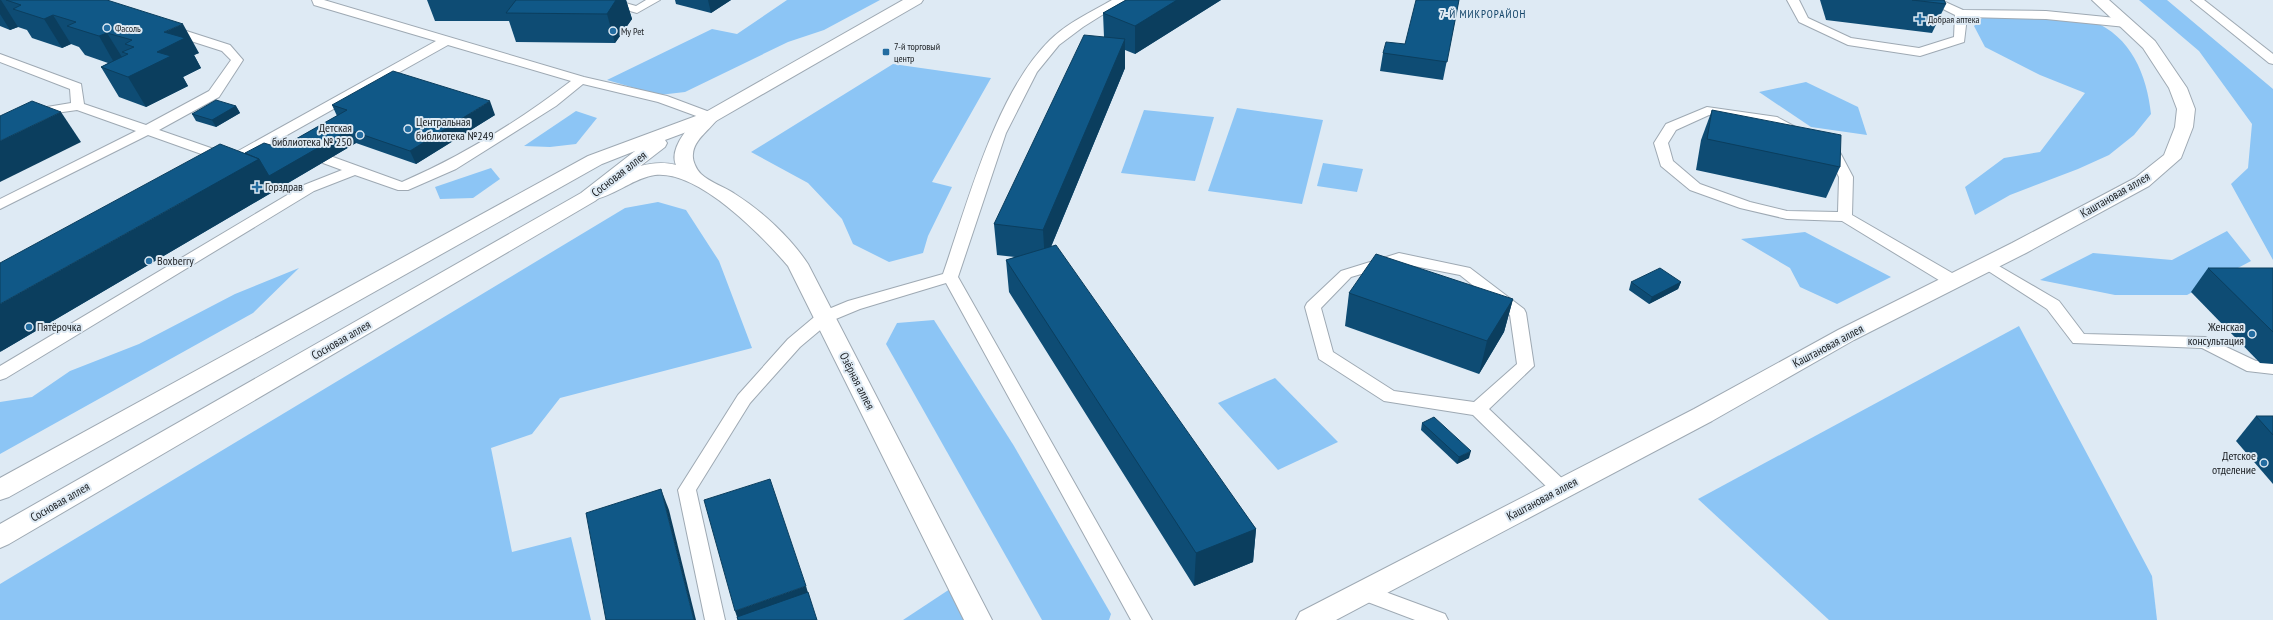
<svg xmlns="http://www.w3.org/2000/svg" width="2273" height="620" viewBox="0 0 2273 620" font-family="'PT Sans Narrow',sans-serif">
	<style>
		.green { fill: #8cc5f5 }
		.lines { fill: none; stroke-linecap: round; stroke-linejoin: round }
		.service-casing { stroke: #9ea9b3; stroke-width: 2 }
		.minor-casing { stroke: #9ea9b3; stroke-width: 2 }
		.tertiary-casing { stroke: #9ea9b3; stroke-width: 2 }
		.secondary-casing { stroke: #9ea9b3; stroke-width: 2 }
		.service { fill: #fff; fill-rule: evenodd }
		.minor { fill: #fff; fill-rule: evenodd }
		.tertiary { fill: #fff; fill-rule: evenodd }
		.secondary { fill: #fff; fill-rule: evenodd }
		.wall { fill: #0e4c74 }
		.shaded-wall { fill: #0b3e5e }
		.building { fill: #105887; stroke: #0b3e5e }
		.poi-dot { fill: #236ca0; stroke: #deeaf4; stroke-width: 1.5 }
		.labels { text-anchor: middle; stroke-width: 4; stroke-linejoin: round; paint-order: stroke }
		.far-poi-label { font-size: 10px; fill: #1a1e22; stroke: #deeaf4; text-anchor: start }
		.far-neighbourhood-label { font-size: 11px; letter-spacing: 1px; fill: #104266; stroke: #deeaf4 }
		.poi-label { font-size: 12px; fill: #1a1e22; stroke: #deeaf4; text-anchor: start }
		.street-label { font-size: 12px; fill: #1a1e22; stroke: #deeaf4 }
	</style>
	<rect width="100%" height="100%" fill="#deeaf4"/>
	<g class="green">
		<path d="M 787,0 L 880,0 L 824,30 L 788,42 L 685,92 L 659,95 L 607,80 L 712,29 L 737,34 Z"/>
		<path d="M 2139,0 L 2167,0 L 2273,89 L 2273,260 L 2231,184 L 2248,168 L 2252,124 L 2199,51 Z"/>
		<path d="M 1985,15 C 2012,16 2038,18 2065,19 C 2073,20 2084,18 2092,21 C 2131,36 2147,75 2151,114 L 2134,135 L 2109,155 L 2078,169 L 2010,195 L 1975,215 L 1965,187 L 2004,158 L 2040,152 L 2085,93 L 2040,75 L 1985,47 L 1974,26 Z"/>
		<path d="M 893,64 L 991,78 L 932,182 L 952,187 L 928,236 L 923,253 L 889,262 L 853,244 L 842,219 L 808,183 L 751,152 Z"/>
		<path d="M 1806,82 L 1858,107 L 1867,135 L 1811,127 L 1759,92 Z"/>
		<path d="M 1237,108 L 1323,120 L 1302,204 L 1208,191 Z"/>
		<path d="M 1144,110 L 1214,117 L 1195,181 L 1121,173 Z"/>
		<path d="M 576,111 L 597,118 L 576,144 L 550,147 L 524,146 Z"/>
		<path d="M 1323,163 L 1363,169 L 1357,192 L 1317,186 Z"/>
		<path d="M 491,168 L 500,179 L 473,198 L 440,199 L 435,187 Z"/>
		<path d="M 658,202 L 686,210 L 719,261 L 752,348 L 560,398 L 532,434 L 491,448 L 512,552 L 571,537 L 591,620 L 0,620 L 0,584 L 625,208 Z"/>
		<path d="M 2227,231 L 2251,261 L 2187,295 L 2115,295 L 2040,280 L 2093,253 L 2172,260 Z"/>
		<path d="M 1805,232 L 1891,277 L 1837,304 L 1800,287 L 1790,268 L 1741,239 Z"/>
		<path d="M 299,268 L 253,313 L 0,454 L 0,402 L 32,397 L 70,371 L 139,344 L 235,294 Z"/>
		<path d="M 934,320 L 1014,446 L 1111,614 L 1109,620 L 1042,620 L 886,344 L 897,323 Z"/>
		<path d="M 2019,326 L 2152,576 L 2157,620 L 1829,620 L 1698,499 Z"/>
		<path d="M 1275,378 L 1338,442 L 1278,470 L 1218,403 Z"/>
		<path d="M 953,587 L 969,620 L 903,620 Z"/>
	</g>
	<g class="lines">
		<g class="service-casing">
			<g id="service">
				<path d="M 312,0 L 324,0 L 584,77 L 667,96 L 715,114 L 717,117 L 710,121 L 658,102 L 583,84 L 556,106 L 456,169 L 408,190 L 398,190 L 355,175 L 314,191 L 6,378 L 0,380 L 0,366 L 304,185 L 342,170 L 323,163 L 321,160 L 323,157 L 333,157 L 402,182 C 462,156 519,121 571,81 L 448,45 L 230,167 L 220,167 L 218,164 L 221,161 L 148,135 L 0,209 L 0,199 L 136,131 L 77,110 L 49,114 L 0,136 L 0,127 L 41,108 L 71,103 L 70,89 L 0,62 L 0,54 L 81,84 L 84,104 L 146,125 L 209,91 L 231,60 L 222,51 L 166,33 L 164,30 L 166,27 L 174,27 L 230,45 L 243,60 L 219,97 L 159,130 L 231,155 L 436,41 L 314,5 Z"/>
				<path d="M 596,0 L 615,0 L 636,6 L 646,0 L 660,0 L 637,13 L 598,2 Z"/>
				<path d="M 1112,0 L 1126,0 L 1083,27 L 1059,45 L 1037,72 L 1006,133 L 958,277 L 1152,620 L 1131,620 L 946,283 L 860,309 L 831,321 L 800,347 L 750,403 L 696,490 L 725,620 L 705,620 L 678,490 L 738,395 L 788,339 L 819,313 L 848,301 L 943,274 C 968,202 996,93 1050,40 C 1067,23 1091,12 1112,0 Z"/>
				<path d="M 1787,0 L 1799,0 L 1808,18 L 1851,38 L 1919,48 L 1954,37 L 1955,15 L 1925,0 L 1941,0 L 1963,10 L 2046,11 L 2126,19 L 2132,23 L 2126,27 L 2046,19 L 1967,17 L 1964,42 L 1920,56 L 1848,45 L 1799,22 Z"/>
				<path d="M 2191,0 L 2204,0 L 2273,54 L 2273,64 L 2269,63 Z"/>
				<path d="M 1707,107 L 1777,117 L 1803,131 L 1796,135 L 1769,124 L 1709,115 L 1676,130 L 1668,143 L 1673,161 L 1700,184 L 1750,202 L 1787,211 L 1838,212 L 1839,177 L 1823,146 L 1830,142 L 1835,143 L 1853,177 L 1852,215 L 1959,277 L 1961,281 L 1959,285 L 1947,285 L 1842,221 L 1787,219 L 1740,208 L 1690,190 L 1661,166 L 1654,143 L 1666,124 Z"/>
				<path d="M 1399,253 L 1470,268 L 1524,309 L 1526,313 L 1534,366 L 1489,409 L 1568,484 L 1570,489 L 1568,494 L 1561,496 L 1554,494 L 1473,415 L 1384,401 L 1319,359 L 1305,307 L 1307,303 L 1341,271 ZM 1399,263 L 1460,275 L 1510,315 L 1517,364 L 1474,402 L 1394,391 L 1333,352 L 1321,308 L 1351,277 Z"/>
				<path d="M 1987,259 L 2059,301 L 2084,334 L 2205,337 L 2256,361 L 2273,362 L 2273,374 L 2247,371 L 2202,348 L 2073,343 L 2047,309 L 1982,267 L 1979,264 L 1982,261 Z"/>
				<path d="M 1364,584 L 1445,614 L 1448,620 L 1415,620 L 1357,598 L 1354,592 L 1357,586 Z"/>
			</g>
		</g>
		<g class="minor-casing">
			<path id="minor" d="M 2092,0 L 2109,0 L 2155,41 L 2187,88 L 2195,109 L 2193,127 L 2181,158 L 2149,186 L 2026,253 L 1854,340 L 1712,421 L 1336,620 L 1296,620 L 1300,612 L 1694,409 L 1838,330 L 2012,243 L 2135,178 L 2164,155 L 2175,127 L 2177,109 L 2169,88 L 2143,48 Z"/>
		</g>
		<g class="tertiary-casing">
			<path id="tertiary" d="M 710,112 L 716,113 L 719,117 C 711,129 694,139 693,154 C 692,160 696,169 701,174 C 709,182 725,187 735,194 C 762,211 790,237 808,264 L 992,620 L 964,620 L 788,266 C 762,236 699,170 655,175 C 634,178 617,194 596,199 L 589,197 L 586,193 L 589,189 C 616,176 645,157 676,165 C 668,148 694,116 710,112 Z"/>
		</g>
		<g class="secondary-casing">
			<path id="secondary" d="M 903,0 L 923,0 L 921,3 L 716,121 L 665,140 L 667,143 L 665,147 L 595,201 L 9,544 L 0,548 L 0,524 L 581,193 L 635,151 L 602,164 L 9,497 L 0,500 L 0,478 L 588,156 L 704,113 Z"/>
		</g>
		<use href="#service" class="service"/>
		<use href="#minor" class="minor"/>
		<use href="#tertiary" class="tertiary"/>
		<use href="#secondary" class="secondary"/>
	</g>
	<g class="wall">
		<path d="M 0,0 L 107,0 L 199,53 L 194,55 L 201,68 L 183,77 L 188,86 L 146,107 L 119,97 L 101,67 L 108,63 L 85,55 L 79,47 L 71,44 L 62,48 L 32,38 L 27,30 L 18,27 L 10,30 L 0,26 Z"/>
		<path d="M 415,0 L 626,0 L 632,19 L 615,43 L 516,42 L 509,21 L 435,21 L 427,0 Z"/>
		<path d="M 675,0 L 731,0 L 711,13 L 676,4 Z"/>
		<path d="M 1126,0 L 1221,0 L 1135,54 L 1125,50 L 1125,68 L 1051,247 L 1256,529 L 1253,562 L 1194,586 L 1009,292 L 1006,260 L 1015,257 L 997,255 L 994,224 L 1104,37 L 1103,13 Z"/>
		<path d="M 1459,0 L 1443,80 L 1380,71 L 1383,53 L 1405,44 Z"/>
		<path d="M 1820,0 L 1944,0 L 1946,4 L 1932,33 L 1826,20 Z"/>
		<path d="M 332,105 L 495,115 L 416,164 L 356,143 L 0,352 L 245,153 L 280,148 L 337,116 Z"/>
		<path d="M 236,106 L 240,113 L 216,127 L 196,121 L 192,114 Z"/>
		<path d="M 1712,110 L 1840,167 L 1826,198 L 1696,170 L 1701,140 Z"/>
		<path d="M 2208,268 L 2273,268 L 2273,364 L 2260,363 L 2191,292 Z"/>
		<path d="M 1631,282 L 1681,282 L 1678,289 L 1649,304 L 1629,290 Z"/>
		<path d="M 1349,293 L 1513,299 L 1504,332 L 1479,374 L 1345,326 Z"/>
		<path d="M 2256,416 L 2273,416 L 2273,484 L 2236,441 Z"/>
		<path d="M 1422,423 L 1469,458 L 1457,464 L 1421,430 Z"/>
	</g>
	<g class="shaded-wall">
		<path d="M 0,0 L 1,0 L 18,27 L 10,30 L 0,14 Z"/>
		<path d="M 616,0 L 626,0 L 632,19 L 615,43 L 607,14 Z"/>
		<path d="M 708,0 L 731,0 L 711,13 Z"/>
		<path d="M 1177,0 L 1221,0 L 1135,54 L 1135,26 Z"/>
		<path d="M 53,15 L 71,44 L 62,48 L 44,19 Z"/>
		<path d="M 183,24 L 199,53 L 194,55 L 201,68 L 183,77 L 188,86 L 146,107 L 128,77 L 157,52 L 164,32 Z"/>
		<path d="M 107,33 L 125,62 L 116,66 L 99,36 Z"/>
		<path d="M 1125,39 L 1125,68 L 1045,261 L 1043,230 Z"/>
		<path d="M 490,101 L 495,115 L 416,164 L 410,151 Z"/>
		<path d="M 236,106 L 240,113 L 216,127 L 212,120 Z"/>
		<path d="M 61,112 L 81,142 L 0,182 L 0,141 Z"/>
		<path d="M 349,130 L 356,143 L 0,352 L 0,304 L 259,159 Z"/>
		<path d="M 1681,282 L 1678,289 L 1649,304 L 1652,297 Z"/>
		<path d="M 1513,299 L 1504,332 L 1479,374 L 1487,341 Z"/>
		<path d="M 1471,451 L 1469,458 L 1457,464 L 1459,457 Z"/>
		<path d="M 661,489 L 669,510 L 696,620 L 694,620 Z"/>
		<path d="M 1256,529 L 1253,562 L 1194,586 L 1196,553 Z"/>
		<path d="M 806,586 L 812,606 L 738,620 L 735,611 Z"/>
	</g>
	<g class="building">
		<path d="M 6,0 L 107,0 L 183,24 L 164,32 L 185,38 L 157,52 L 171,56 L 128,77 L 101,67 L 128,54 L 122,52 L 134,47 L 125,44 L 132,40 L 107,33 L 99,36 L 67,26 L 76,22 L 53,15 L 44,19 L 13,9 L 21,5 Z"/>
		<path d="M 516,0 L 616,0 L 607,14 L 506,13 Z"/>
		<path d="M 1126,0 L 1177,0 L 1135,26 L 1103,13 Z"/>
		<path d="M 1416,0 L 1459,0 L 1447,62 L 1383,53 L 1386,42 L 1405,44 Z"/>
		<path d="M 1912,0 L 1944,0 L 1946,4 Z"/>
		<path d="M 1084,35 L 1125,39 L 1043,230 L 994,224 Z"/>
		<path d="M 393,71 L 490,101 L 410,151 L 349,130 L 269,176 L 259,159 L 245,153 L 264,143 L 280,148 L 347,110 L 332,105 Z"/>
		<path d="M 216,100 L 236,106 L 212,120 L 192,114 Z"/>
		<path d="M 32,101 L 61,112 L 0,141 L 0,116 Z"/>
		<path d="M 1712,110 L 1841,135 L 1840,167 L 1707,139 Z"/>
		<path d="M 220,144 L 259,159 L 0,304 L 0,263 Z"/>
		<path d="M 1056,245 L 1256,529 L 1196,553 L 1006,260 Z"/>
		<path d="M 1376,254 L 1513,299 L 1487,341 L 1349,293 Z"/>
		<path d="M 1660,268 L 1681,282 L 1652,297 L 1631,282 Z"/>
		<path d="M 2208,268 L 2273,268 L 2273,332 Z"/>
		<path d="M 2256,416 L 2273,416 L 2273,435 Z"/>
		<path d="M 1434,417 L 1471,451 L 1459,457 L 1422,423 Z"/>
		<path d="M 770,479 L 806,586 L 735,611 L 704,500 Z"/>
		<path d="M 661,489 L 694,620 L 606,620 L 586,513 Z"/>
		<path d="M 808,592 L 817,620 L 738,620 L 737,617 Z"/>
	</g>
	<g class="poi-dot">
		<path d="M1918 13h4v4h4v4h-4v4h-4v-4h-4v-4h4z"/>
		<circle cx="107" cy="28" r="4"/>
		<circle cx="613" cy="31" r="4"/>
		<rect x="882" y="48" width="8" height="8" rx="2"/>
		<circle cx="408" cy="129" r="4"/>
		<circle cx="360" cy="135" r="4"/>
		<path d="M255 181h4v4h4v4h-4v4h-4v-4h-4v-4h4z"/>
		<circle cx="149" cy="261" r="4"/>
		<circle cx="29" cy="327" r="4"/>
		<circle cx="2252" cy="334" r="4"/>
		<circle cx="2264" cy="463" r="4"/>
	</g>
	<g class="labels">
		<g class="far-poi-label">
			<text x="1928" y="23">Добрая аптека</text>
			<text x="115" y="32">Фасоль</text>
			<text x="621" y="35">My Pet</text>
			<text x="894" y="50">7-й торговый<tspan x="894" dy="12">центр</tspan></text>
		</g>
		<g class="far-neighbourhood-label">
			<text x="1483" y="18">7-Й МИКРОРАЙОН</text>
		</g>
		<g class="poi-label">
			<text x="416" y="126">Центральная<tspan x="416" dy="14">библиотека №249</tspan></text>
			<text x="352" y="132" text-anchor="end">Детская<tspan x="352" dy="14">библиотека № 250</tspan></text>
			<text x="265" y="191">Горздрав</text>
			<text x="157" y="265">Boxberry</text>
			<text x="37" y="331">Пятёрочка</text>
			<text x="2244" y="331" text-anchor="end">Женская<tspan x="2244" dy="14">консультация</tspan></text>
			<text x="2256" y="460" text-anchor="end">Детское<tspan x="2256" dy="14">отделение</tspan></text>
		</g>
		<g class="street-label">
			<text transform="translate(619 174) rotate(-38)" y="4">Сосновая аллея</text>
			<text transform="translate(2115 195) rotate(-30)" y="4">Каштановая аллея</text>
			<text transform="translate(341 340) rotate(-30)" y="4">Сосновая аллея</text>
			<text transform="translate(1828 346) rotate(-28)" y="4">Каштановая аллея</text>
			<text transform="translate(857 381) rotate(63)" y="4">Озёрная аллея</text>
			<text transform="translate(1542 499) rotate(-28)" y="4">Каштановая аллея</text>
			<text transform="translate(60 502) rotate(-30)" y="4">Сосновая аллея</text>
		</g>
	</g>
</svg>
